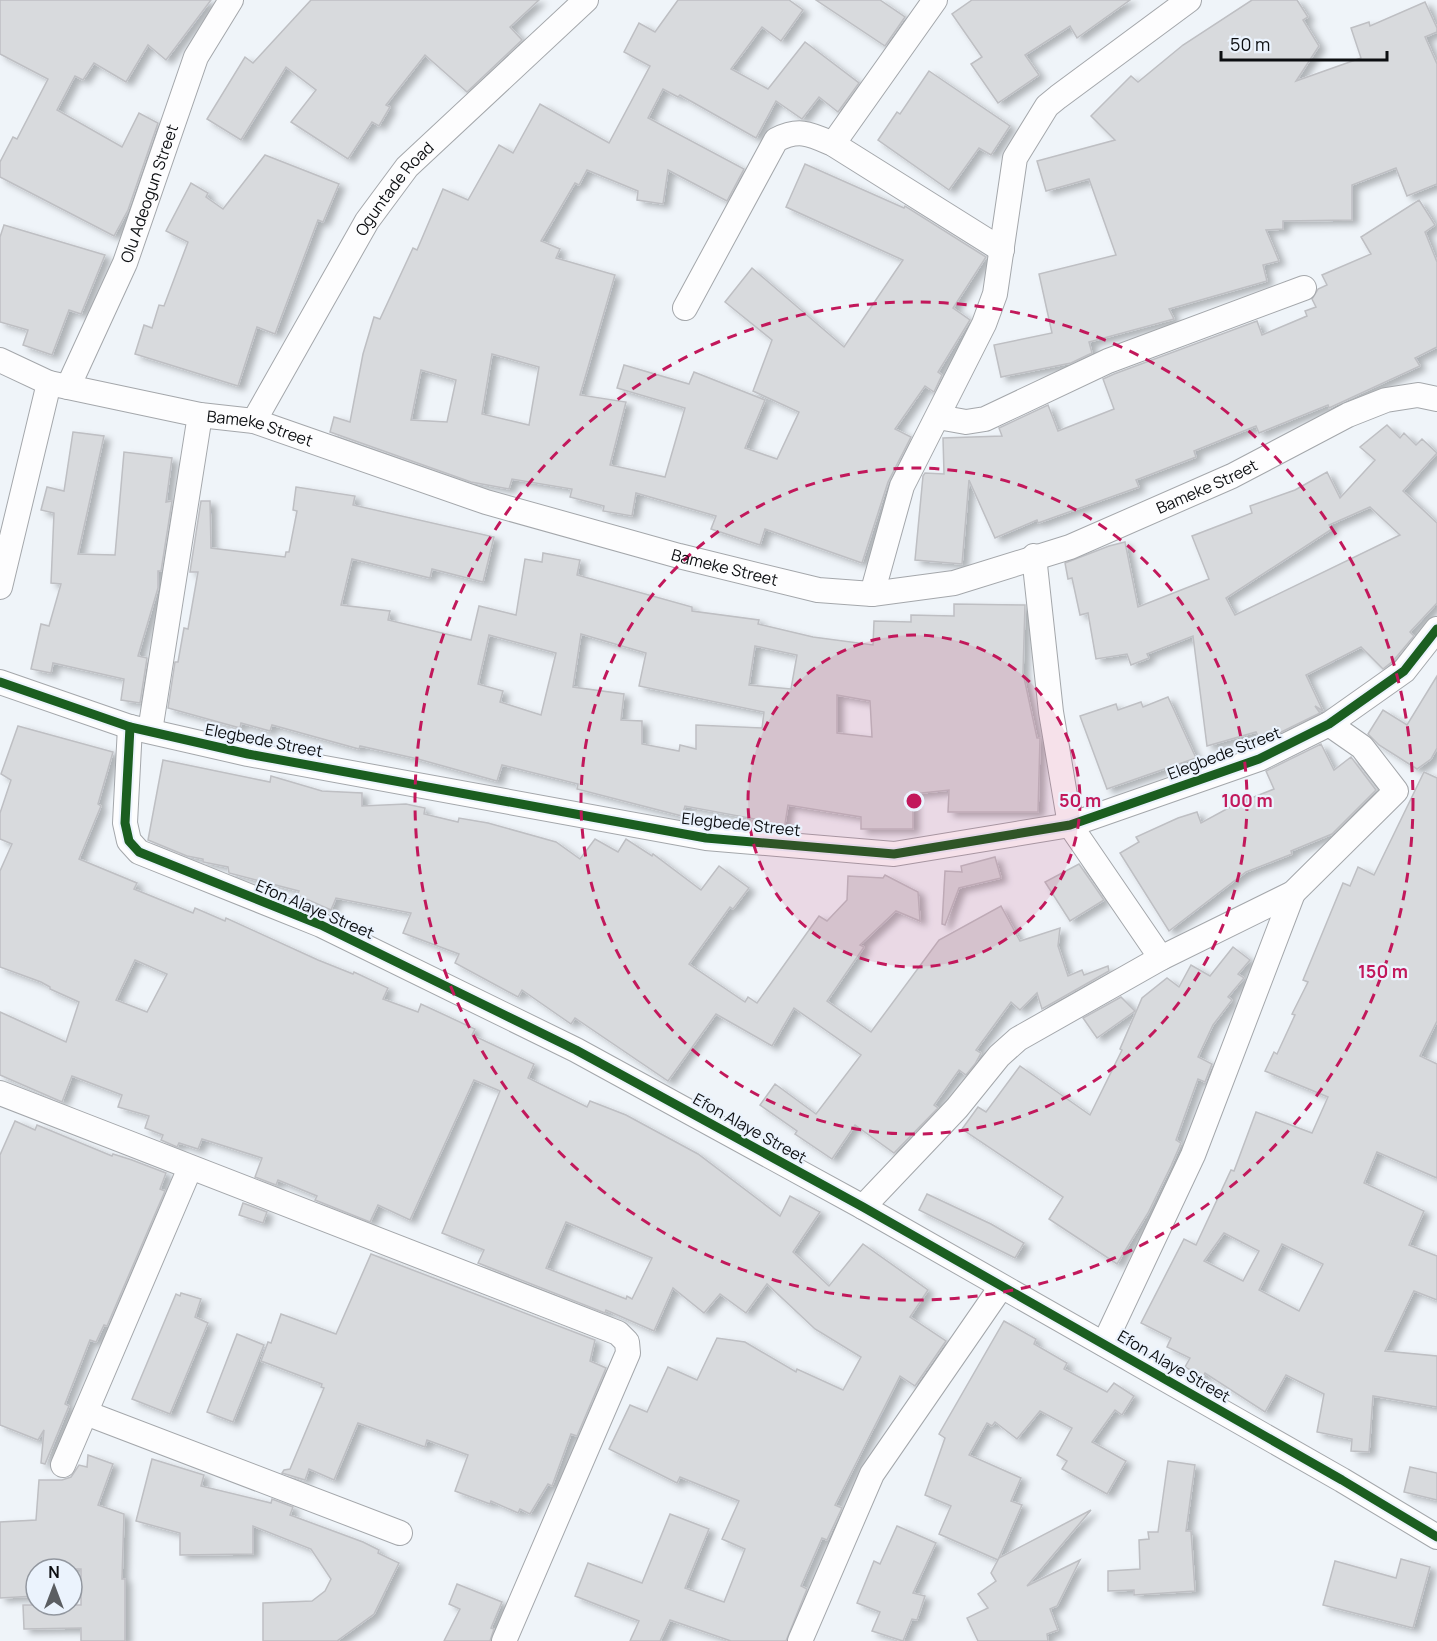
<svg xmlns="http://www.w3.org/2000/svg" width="1437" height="1641" viewBox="0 0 1437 1641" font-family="Manrope,sans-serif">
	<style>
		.building { fill: #d8dadd; stroke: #bebfc3; stroke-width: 1.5; fill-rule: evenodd; filter: url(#shadow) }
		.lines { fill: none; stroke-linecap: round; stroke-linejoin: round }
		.street-casing { stroke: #a4a7ab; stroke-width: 26 }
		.street { stroke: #fdfdfe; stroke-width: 24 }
		.cycleway-casing { stroke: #ebf3fd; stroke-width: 13 }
		.cycleway { stroke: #1b5e20; stroke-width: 9 }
		.ring { fill: none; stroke: #c2185b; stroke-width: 3; stroke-dasharray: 10 8 }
		.labels { text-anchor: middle; stroke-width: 4.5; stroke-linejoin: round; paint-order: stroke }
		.street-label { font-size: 16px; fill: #0c0e11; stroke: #ebf3fd }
		.centre { fill: #c2185b; stroke: #ebf3fd; stroke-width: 3 }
		.ring-label { font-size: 18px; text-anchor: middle; font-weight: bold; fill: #c2185b; stroke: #ebf3fd; stroke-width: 4.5; stroke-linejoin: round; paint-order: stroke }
	</style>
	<defs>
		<filter id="shadow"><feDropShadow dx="6" dy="4" stdDeviation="3" flood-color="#0004"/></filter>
	</defs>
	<rect width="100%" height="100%" fill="#eff4f9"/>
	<g class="building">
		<path d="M 0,0 L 211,0 L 166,60 L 148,45 L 126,82 L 94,63 L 83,80 L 75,76 L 57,110 L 122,147 L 139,113 L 158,123 L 128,210 L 114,236 L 0,177 L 0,162 L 13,137 L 17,139 L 48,79 L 0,54 Z"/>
		<path d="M 311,0 L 539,0 L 510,27 L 522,40 L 467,92 L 425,55 L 386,105 L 390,107 L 379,126 L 372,122 L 348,159 L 291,122 L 316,90 L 286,67 L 241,140 L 207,119 L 245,57 L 253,63 Z"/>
		<path d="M 678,0 L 789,0 L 803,10 L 781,41 L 762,27 L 731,69 L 768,89 L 805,42 L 859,83 L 838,112 L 819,97 L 802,119 L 776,101 L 756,138 L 680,95 L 678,97 L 663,89 L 648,118 L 744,169 L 727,201 L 668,170 L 663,204 L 637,200 L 638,191 L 587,170 L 579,185 L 575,183 L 541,241 L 560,249 L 556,258 L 615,275 L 580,395 L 626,402 L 610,465 L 665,477 L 685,408 L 617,388 L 624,365 L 689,384 L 694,372 L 765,400 L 745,448 L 777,459 L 799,412 L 753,391 L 772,340 L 725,302 L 752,268 L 844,347 L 903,260 L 786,207 L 805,164 L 904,208 L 905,206 L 986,257 L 953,308 L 970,320 L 938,372 L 942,375 L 934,392 L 925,386 L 895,429 L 911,437 L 888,482 L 862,563 L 765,529 L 760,545 L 711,529 L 716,516 L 636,493 L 632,516 L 603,511 L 604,506 L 570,497 L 572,489 L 512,479 L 509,489 L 471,482 L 330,432 L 334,417 L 350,422 L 363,354 L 374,317 L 380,319 L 413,248 L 417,250 L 443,189 L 468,200 L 499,145 L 513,153 L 540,104 L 609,143 L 650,66 L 624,52 L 639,23 L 655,32 ZM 492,354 L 539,367 L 529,425 L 482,414 ZM 421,370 L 456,380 L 447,422 L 411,420 Z"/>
		<path d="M 816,0 L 880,0 L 905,17 L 885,46 Z"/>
		<path d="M 972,0 L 1130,0 L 1077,38 L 1070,26 L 1025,55 L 1039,75 L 998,103 L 971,64 L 982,57 L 952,14 Z"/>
		<path d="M 1252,0 L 1297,0 L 1308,17 L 1303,20 L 1319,46 L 1296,81 L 1361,58 L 1351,28 L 1369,22 L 1370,26 L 1425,2 L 1437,28 L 1437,32 L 1425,37 L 1437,64 L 1437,184 L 1407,196 L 1396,168 L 1352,185 L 1352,220 L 1283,221 L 1283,229 L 1266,230 L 1279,261 L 1263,265 L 1267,281 L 1169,309 L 1174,319 L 1089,342 L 1092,353 L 1071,363 L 1001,377 L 994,345 L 1052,333 L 1039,274 L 1116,255 L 1089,179 L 1046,191 L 1037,161 L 1115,140 L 1091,116 L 1131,76 L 1138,82 L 1183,45 Z"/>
		<path d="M 929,71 L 1010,126 L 991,155 L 979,148 L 949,190 L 878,140 L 897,112 L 900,114 Z"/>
		<path d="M 265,155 L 339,184 L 323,222 L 318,220 L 275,334 L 257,327 L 238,386 L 135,354 L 144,325 L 152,328 L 159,305 L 164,306 L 188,242 L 166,231 L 191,183 L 208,193 L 206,197 L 223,209 Z"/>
		<path d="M 1419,200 L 1435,225 L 1425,232 L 1437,262 L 1437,347 L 1415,358 L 1420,366 L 1329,408 L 1328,405 L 1259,433 L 1256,426 L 1194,451 L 1196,457 L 1136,480 L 1139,487 L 1038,523 L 1037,520 L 995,538 L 969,480 L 962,564 L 915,560 L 923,476 L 925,473 L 944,474 L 943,438 L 1002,436 L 999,428 L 1048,405 L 1058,431 L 1114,409 L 1103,379 L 1114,374 L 1257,321 L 1262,335 L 1307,316 L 1305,311 L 1316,307 L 1312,299 L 1318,289 L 1327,285 L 1322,275 L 1371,254 L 1361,237 Z"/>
		<path d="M 4,225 L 105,255 L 81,314 L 69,310 L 52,355 L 23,345 L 28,330 L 0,322 L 0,237 Z"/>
		<path d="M 1387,425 L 1400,438 L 1404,433 L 1416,445 L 1422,439 L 1437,453 L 1403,491 L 1437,523 L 1437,603 L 1410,632 L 1414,636 L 1393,661 L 1383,669 L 1361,647 L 1306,675 L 1323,711 L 1315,706 L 1320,713 L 1261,742 L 1256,732 L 1207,746 L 1193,636 L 1147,654 L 1149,658 L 1131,665 L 1127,654 L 1096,659 L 1088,613 L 1080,615 L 1072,578 L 1068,579 L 1065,563 L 1109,546 L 1125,542 L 1138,607 L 1209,579 L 1192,536 L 1252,513 L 1250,506 L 1295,490 L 1327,472 L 1340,498 L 1375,460 L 1360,447 ZM 1370,507 L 1400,535 L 1235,615 L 1226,598 L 1332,529 L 1329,525 Z"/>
		<path d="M 73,432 L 104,436 L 78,554 L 115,555 L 124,452 L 172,458 L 166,502 L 172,501 L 161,571 L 158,571 L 158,588 L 138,656 L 147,658 L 140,703 L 121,700 L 124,679 L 53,663 L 51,673 L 31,669 L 41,624 L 49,626 L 61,584 L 51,583 L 54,513 L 41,510 L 47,487 L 64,491 Z"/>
		<path d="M 296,487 L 355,496 L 353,505 L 494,537 L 483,582 L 432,569 L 430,578 L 352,559 L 341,605 L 390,611 L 388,620 L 471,640 L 479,606 L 516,615 L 525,559 L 542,562 L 543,553 L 580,560 L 577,575 L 692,607 L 692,611 L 759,620 L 758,624 L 813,637 L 873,645 L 874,621 L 911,622 L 911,615 L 954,616 L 954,604 L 1025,605 L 1023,673 L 1037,738 L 1040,738 L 1038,812 L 948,812 L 949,790 L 913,794 L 913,829 L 861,829 L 861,817 L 788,805 L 784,830 L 754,825 L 755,819 L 685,806 L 682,816 L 577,789 L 578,784 L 502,765 L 497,781 L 418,759 L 360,746 L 359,749 L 272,725 L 270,731 L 241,723 L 240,728 L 168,708 L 175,662 L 178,662 L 184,628 L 188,629 L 198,572 L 190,572 L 201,501 L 210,501 L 211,548 L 285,557 L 286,552 L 289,552 L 297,511 L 293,510 ZM 581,634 L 646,653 L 639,686 L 764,712 L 762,728 L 696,725 L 696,749 L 680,745 L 679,751 L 642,744 L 642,721 L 621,720 L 624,694 L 573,687 ZM 489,635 L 556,653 L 541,715 L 500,702 L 503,691 L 478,684 ZM 755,646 L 797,655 L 791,689 L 749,685 ZM 837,695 L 870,701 L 872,737 L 837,733 Z"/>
		<path d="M 1437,676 L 1437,748 L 1431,759 L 1417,769 L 1379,745 L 1368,734 L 1383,710 L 1407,725 Z"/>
		<path d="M 1168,697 L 1196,758 L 1107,789 L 1080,716 L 1116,704 L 1118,710 L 1141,702 L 1143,707 Z"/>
		<path d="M 18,726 L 113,752 L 98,804 L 101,806 L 79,859 L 137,883 L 134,889 L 193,913 L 195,908 L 225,921 L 226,918 L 318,960 L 353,974 L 354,972 L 388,988 L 383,999 L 418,1012 L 421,1004 L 475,1029 L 472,1035 L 534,1064 L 528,1078 L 587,1107 L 590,1101 L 626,1115 L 698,1154 L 780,1216 L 790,1196 L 820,1212 L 793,1252 L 829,1286 L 863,1244 L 928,1290 L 910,1317 L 946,1341 L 915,1386 L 900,1376 L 835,1505 L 842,1508 L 827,1540 L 822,1538 L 801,1586 L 807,1589 L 786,1641 L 731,1641 L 670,1620 L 660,1641 L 630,1641 L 639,1621 L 575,1596 L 588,1563 L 642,1583 L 670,1514 L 709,1529 L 685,1588 L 724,1602 L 745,1549 L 722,1539 L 739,1501 L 680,1477 L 677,1483 L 609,1449 L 630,1405 L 647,1412 L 668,1367 L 697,1380 L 717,1338 L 745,1342 L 796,1372 L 797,1369 L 843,1390 L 861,1357 L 815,1329 L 767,1284 L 746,1313 L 720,1294 L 704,1313 L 673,1288 L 654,1331 L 606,1310 L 605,1313 L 478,1263 L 484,1250 L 442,1233 L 500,1091 L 474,1080 L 410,1220 L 378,1205 L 370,1222 L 315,1200 L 317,1196 L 278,1180 L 276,1185 L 255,1177 L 262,1158 L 202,1139 L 198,1149 L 179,1143 L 177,1147 L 161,1140 L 163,1135 L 145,1128 L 149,1116 L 118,1107 L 122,1095 L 72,1076 L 62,1102 L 0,1075 L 0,1012 L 66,1042 L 79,1002 L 50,989 L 50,987 L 41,982 L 0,967 L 0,871 L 12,844 L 0,839 L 0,813 L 11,780 L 1,774 ZM 135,960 L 167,974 L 147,1012 L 116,1000 ZM 566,1222 L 652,1258 L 632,1299 L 627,1296 L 626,1299 L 546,1268 Z"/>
		<path d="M 1321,744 L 1334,770 L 1351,757 L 1376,790 L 1332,834 L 1291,851 L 1292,854 L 1246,872 L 1169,931 L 1120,853 L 1139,842 L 1136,837 L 1178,818 L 1197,812 L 1201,823 L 1234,805 L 1274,789 L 1266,771 Z"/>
		<path d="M 163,760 L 270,782 L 271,776 L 322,791 L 362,793 L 362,806 L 406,804 L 425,808 L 424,814 L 458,822 L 459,818 L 488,823 L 556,842 L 580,859 L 595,839 L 618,852 L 626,839 L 652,856 L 653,854 L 701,890 L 719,866 L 749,888 L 733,909 L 730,907 L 689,964 L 745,1002 L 748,997 L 757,1003 L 819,916 L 827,921 L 847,900 L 848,876 L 883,878 L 885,875 L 918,892 L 920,921 L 896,911 L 860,945 L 864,947 L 827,1001 L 871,1032 L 939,940 L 1001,906 L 1020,941 L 1060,928 L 1058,946 L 1068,976 L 1082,970 L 1084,975 L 1108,966 L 1109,971 L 1042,1009 L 1037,993 L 1020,1010 L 1011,1002 L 976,1050 L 981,1053 L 975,1064 L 966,1075 L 959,1070 L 934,1105 L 938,1108 L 894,1153 L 855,1125 L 832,1159 L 795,1134 L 797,1131 L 760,1105 L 775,1084 L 816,1114 L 861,1055 L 794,1008 L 772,1046 L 716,1014 L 668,1081 L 575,1018 L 571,1024 L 522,990 L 518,997 L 455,963 L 459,954 L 403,933 L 411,913 L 336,898 L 331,910 L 297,895 L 299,891 L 229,873 L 228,867 L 203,862 L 203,859 L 187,856 L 148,840 Z"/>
		<path d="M 1424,772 L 1437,778 L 1437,1021 L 1420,1056 L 1437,1064 L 1437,1178 L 1377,1152 L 1364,1183 L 1424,1211 L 1409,1245 L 1437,1256 L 1437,1300 L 1414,1291 L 1385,1351 L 1437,1356 L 1437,1407 L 1373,1396 L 1369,1452 L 1351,1451 L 1352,1439 L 1317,1432 L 1324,1394 L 1286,1375 L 1265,1412 L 1205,1373 L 1203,1377 L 1185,1367 L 1190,1358 L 1167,1347 L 1171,1338 L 1141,1323 L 1184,1239 L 1196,1245 L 1231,1170 L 1234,1171 L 1256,1112 L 1312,1133 L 1328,1097 L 1265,1071 L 1274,1052 L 1277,1054 L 1295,1015 L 1292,1014 L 1308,982 L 1303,980 L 1343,883 L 1350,886 L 1358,867 L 1374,875 ZM 1224,1233 L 1259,1251 L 1243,1281 L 1204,1261 ZM 1282,1244 L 1323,1264 L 1299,1311 L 1259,1290 Z"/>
		<path d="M 995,857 L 1001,878 L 959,888 L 945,925 L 942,924 L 945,871 L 962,872 L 961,866 Z"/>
		<path d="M 1079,864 L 1104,900 L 1070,921 L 1045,882 Z"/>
		<path d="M 1233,947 L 1250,960 L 1238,974 L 1244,978 L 1228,997 L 1232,1000 L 1213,1025 L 1198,1057 L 1212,1064 L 1205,1082 L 1198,1079 L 1176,1140 L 1181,1143 L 1171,1166 L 1148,1213 L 1117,1264 L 1049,1219 L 1063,1197 L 962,1129 L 978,1107 L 986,1112 L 1020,1066 L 1090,1115 L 1122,1050 L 1120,1049 L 1142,998 L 1167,978 L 1179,987 L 1191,965 L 1210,976 Z"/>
		<path d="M 1121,997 L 1135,1011 L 1097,1038 L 1083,1018 Z"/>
		<path d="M 15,1121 L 35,1130 L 37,1125 L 112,1156 L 113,1154 L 132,1160 L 166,1173 L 160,1189 L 165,1191 L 107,1326 L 104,1325 L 96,1342 L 90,1340 L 65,1404 L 69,1406 L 45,1464 L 41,1463 L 44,1430 L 38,1440 L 0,1425 L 0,1155 Z"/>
		<path d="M 927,1194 L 991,1224 L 1024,1243 L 1015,1258 L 919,1210 Z"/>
		<path d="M 243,1203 L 267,1212 L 263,1223 L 239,1215 Z"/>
		<path d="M 371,1254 L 595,1340 L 590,1361 L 606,1368 L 577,1436 L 571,1434 L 552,1486 L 548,1484 L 530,1514 L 520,1509 L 518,1513 L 491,1501 L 490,1504 L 455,1491 L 468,1455 L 427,1440 L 425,1447 L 358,1423 L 334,1480 L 309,1469 L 305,1480 L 282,1473 L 284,1470 L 290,1469 L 324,1388 L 321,1387 L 322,1384 L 261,1361 L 268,1342 L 271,1343 L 281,1314 L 336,1334 Z"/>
		<path d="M 181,1293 L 201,1299 L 195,1317 L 208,1323 L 170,1414 L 132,1399 L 176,1294 L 180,1296 Z"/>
		<path d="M 1004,1321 L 1036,1339 L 1034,1344 L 1067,1363 L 1064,1369 L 1107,1392 L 1114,1383 L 1134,1396 L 1122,1415 L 1115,1410 L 1092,1442 L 1126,1461 L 1107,1494 L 1062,1469 L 1067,1461 L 1057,1455 L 1072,1428 L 1040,1411 L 1017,1439 L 995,1422 L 992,1426 L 987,1423 L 969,1455 L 1021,1478 L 1011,1501 L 1022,1505 L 998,1560 L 939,1534 L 951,1506 L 925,1495 L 945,1438 L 939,1434 Z"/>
		<path d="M 237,1334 L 264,1345 L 233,1422 L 207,1412 Z"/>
		<path d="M 88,1455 L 113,1464 L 98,1505 L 124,1514 L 122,1579 L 125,1579 L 125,1641 L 81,1641 L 81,1628 L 24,1629 L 23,1605 L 81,1605 L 81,1569 L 36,1569 L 36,1596 L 0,1598 L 0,1522 L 36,1520 L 39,1480 L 62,1480 L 71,1477 L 79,1465 L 87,1467 Z"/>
		<path d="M 152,1459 L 204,1475 L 201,1486 L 271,1503 L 272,1499 L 293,1507 L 290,1515 L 363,1542 L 379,1550 L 378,1553 L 399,1563 L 374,1614 L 337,1641 L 263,1641 L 263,1603 L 312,1601 L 325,1591 L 331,1579 L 311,1549 L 253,1526 L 253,1554 L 180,1555 L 180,1533 L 136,1521 Z"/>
		<path d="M 1168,1461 L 1195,1465 L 1186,1531 L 1191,1531 L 1195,1591 L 1134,1595 L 1134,1590 L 1108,1591 L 1108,1571 L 1140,1569 L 1139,1540 L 1149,1539 L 1148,1532 L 1158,1532 Z"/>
		<path d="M 1410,1467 L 1437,1473 L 1437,1500 L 1404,1492 Z"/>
		<path d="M 1091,1510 L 1027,1586 L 1080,1560 L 1057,1606 L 1050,1609 L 1058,1630 L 1047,1634 L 1048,1641 L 978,1641 L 967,1618 L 988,1608 L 978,1594 L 996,1581 L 991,1573 L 999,1558 Z"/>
		<path d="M 897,1526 L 936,1543 L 913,1593 L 925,1596 L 917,1620 L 912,1619 L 903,1641 L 872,1631 L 880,1612 L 857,1603 L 874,1561 L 880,1564 Z"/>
		<path d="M 1401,1559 L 1430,1567 L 1413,1628 L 1323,1605 L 1335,1561 L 1396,1578 Z"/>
		<path d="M 457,1584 L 502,1602 L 491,1628 L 494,1629 L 490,1641 L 444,1641 L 460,1609 L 449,1604 Z"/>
	</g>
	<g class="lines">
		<g class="street-casing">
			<g id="street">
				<path d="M 833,144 L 935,0"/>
				<path d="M 685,308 L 776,140 C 799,128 810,134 833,144 L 1002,250"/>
				<path id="s1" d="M 0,360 L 49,383 L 68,387 L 200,415 L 254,421 L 486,502 L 679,556 L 818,590 L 872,594 L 954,583 L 1070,547 L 1232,476 L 1348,415 L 1386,400 L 1418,395 L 1437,399"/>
				<path id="s2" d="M 68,387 L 125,263 L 196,57 L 231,0"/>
				<path d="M 938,417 L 966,422 L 985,419 L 1108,361 L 1304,288"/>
				<path id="s3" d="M 254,421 L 367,221 L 407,167 L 586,0"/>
				<path d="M 1034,556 L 1051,712 L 1070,825 L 1161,958"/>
				<path d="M 0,587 L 49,383"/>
				<path d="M 872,594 L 902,486 L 984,324 L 995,294 L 1015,158 L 1047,106 L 1058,97 L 1189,0"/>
				<path d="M 0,682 L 130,727 L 248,754 L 706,838 L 894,854 L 1070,825 L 1259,759 L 1329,724 L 1404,671 L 1437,629"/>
				<path d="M 130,727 L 125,823 L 129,841 L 139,852 L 321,925 L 576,1050 L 863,1207 L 1342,1480 L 1437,1537"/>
				<path d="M 150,731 L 200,415"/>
				<path d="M 0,1093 L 618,1333 L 627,1342 L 628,1353 L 504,1641"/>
				<path d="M 863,1207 L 957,1108 L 999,1056 L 1018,1039 L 1161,958 L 1293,893 L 1396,791 L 1362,747 L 1329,724"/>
				<path d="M 1104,1344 L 1193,1155 L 1293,893"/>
				<path d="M 86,1413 L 400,1533"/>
				<path d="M 63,1465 L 190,1168"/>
				<path d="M 800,1641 L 872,1474 L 1001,1287"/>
			</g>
		</g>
		<use href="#street" class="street"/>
		<g class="cycleway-casing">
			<g id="cycleway">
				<path d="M 0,682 L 130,727 L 248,754 L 706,838 L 894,854 L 1070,825 L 1259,759 L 1329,724 L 1404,671 L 1437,629"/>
				<path d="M 130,727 L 125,823 L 129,841 L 139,852 L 321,925 L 576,1050 L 863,1207 L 1342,1480 L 1437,1537"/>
			</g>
		</g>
		<use href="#cycleway" class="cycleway"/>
	</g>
	<circle cx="914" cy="801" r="166" fill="#c2185b" fill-opacity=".12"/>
	<g class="ring">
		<circle cx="914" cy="801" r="166"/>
		<circle cx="914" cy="801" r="333"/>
		<circle cx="914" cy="801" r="499"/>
	</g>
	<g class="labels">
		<g class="street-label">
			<text dy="6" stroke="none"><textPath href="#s3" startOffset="272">Oguntade Road</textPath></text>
			<text dy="6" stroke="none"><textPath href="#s2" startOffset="210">Olu Adeogun Street</textPath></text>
			<text dy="6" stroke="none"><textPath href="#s1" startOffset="270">Bameke Street</textPath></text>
			<text dy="6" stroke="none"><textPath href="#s1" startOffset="1260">Bameke Street</textPath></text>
			<text dy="6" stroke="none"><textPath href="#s1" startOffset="756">Bameke Street</textPath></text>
			<text transform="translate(264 740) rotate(11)" y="6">Elegbede Street</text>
			<text transform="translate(1224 753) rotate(-21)" y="6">Elegbede Street</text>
			<text transform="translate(741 824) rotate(6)" y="6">Elegbede Street</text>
			<text transform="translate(315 909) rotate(23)" y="6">Efon Alaye Street</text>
			<text transform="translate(750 1128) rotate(29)" y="6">Efon Alaye Street</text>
			<text transform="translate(1174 1366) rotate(30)" y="6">Efon Alaye Street</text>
		</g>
	</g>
	<circle cx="914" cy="801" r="9" class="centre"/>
	<g class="ring-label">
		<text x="1080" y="807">50 m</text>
		<text x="1247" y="807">100 m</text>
		<text x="1383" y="978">150 m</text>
	</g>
	<g transform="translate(54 1587)"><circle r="28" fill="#ebf3fd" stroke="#92979f" stroke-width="1.5"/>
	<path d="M0-4.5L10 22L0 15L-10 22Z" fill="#5b5e62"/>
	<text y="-9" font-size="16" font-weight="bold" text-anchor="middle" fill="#0c0e11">N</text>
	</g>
	<path d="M1221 51v9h166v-9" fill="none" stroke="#0c0e11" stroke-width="3"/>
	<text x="1230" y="51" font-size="18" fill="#0c0e11" stroke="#ebf3fd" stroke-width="4.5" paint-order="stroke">50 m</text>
</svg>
